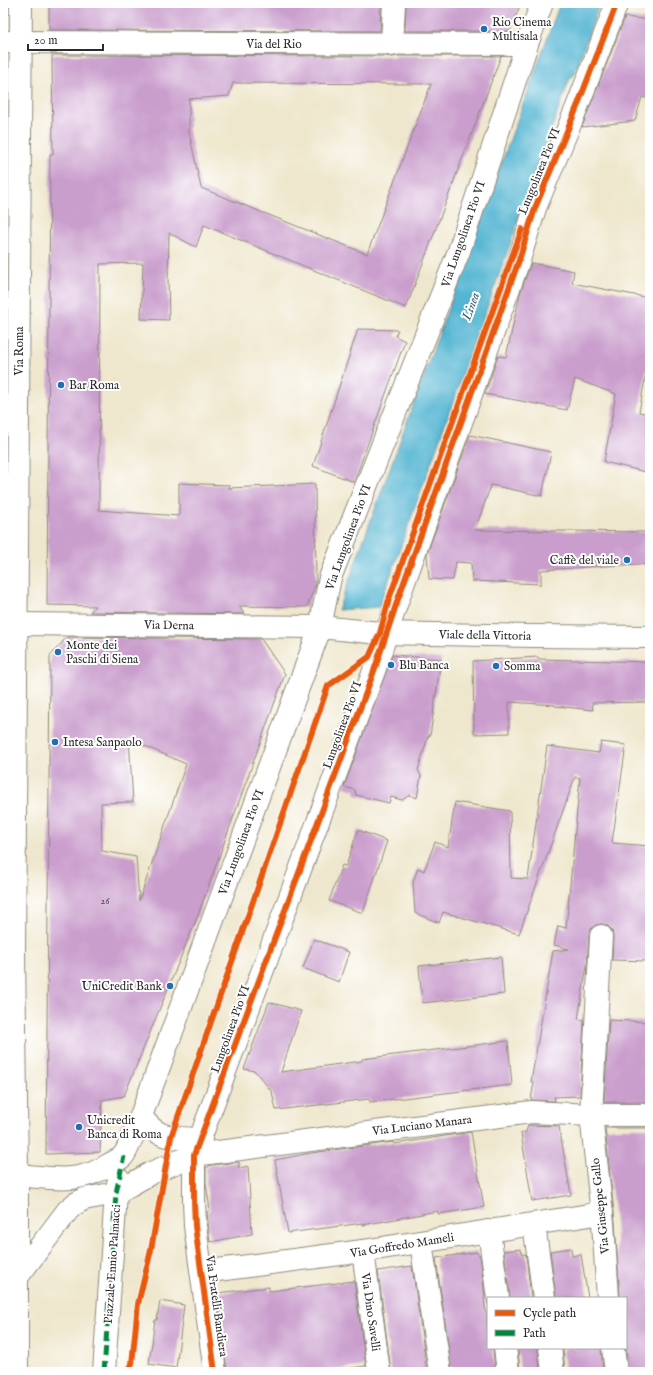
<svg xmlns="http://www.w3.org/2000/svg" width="653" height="1375" viewBox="0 0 653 1375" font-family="'IM FELL English',serif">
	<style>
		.water { fill: #53b5d2; stroke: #3f707e }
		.building { fill: #c99dcc; fill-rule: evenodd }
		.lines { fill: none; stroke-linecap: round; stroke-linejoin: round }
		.street-casing { stroke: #8d897c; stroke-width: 24 }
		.secondary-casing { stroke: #8d897c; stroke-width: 24 }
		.street { stroke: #fff; stroke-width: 22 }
		.secondary { stroke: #fff; stroke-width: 22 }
		.quiet { stroke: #00873e; stroke-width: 5; stroke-dasharray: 10 5; stroke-linecap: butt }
		.cycleway-casing { stroke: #fff; stroke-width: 8 }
		.cycleway { stroke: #e8590c; stroke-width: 6 }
		.poi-dot { fill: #1f6fb2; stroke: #fff; stroke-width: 1.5 }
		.labels { text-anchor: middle; stroke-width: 4; stroke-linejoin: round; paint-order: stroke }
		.number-label { font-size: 10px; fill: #524853 }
		.poi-label { font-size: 12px; fill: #2b2b2b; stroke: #fff; text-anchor: start }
		.street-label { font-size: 12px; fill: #2b2b2b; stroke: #fff }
		.water-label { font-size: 13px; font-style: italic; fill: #3b626e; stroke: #fff }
	</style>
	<rect width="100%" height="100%" fill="#fff"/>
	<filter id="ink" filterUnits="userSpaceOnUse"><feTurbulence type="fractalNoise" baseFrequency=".025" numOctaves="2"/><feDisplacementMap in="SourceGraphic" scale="8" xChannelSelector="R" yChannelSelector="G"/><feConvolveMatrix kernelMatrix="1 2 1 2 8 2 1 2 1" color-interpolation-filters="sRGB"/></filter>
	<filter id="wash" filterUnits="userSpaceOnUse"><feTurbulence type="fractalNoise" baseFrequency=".012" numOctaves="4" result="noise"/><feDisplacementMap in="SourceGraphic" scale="16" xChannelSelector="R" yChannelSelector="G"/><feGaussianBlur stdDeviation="0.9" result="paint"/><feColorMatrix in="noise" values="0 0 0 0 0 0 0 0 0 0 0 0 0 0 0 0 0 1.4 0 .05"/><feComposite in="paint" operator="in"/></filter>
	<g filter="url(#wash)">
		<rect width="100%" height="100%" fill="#efe7cd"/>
		<path class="water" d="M 560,3 L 600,3 L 574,75 L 570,78 L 379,607 L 338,610 Z"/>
		<g id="blocks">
			<g class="building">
				<path d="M 49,3 L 381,3 L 380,31 L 49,30 Z"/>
				<path d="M 406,3 L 521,3 L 510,31 L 405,31 Z"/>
				<path d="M 625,17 L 650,20 L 650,99 L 642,97 L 635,121 L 582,127 Z"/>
				<path d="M 52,55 L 386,56 L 392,57 L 398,56 L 501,56 L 406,308 L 204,225 L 196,247 L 169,233 L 168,279 L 169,320 L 141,319 L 143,263 L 100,264 L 99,510 L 123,512 L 179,516 L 179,483 L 229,485 L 229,488 L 315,484 L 316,584 L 307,607 L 239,606 L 244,614 L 90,612 L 95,606 L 47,605 L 50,154 L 53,154 ZM 233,83 L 431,84 L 367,254 L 201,188 L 189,132 L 189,99 L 229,96 Z"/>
				<path d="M 531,263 L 574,271 L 572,283 L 650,298 L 650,351 L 639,412 L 650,414 L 650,473 L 604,462 L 616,394 L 575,379 L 567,410 L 485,394 L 498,356 L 506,357 L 520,294 Z"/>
				<path d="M 358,329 L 398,330 L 395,336 L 405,341 L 354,482 L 313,466 Z"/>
				<path d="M 470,435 L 551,452 L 542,496 L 491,485 L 475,530 L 650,532 L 650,565 L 639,564 L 541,570 L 541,584 L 472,581 L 471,563 L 456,562 L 453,580 L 429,579 L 427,554 Z"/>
				<path d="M 67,637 L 261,639 L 285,674 L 198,915 L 124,1096 L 102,1100 L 100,1152 L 46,1154 L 50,656 ZM 129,739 L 186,764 L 139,901 L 136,857 L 102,851 L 101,803 L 133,802 Z"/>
				<path d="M 392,655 L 441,659 L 430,736 L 428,736 L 418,770 L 421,776 L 417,798 L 410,795 L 402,800 L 391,797 L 389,803 L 356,795 L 355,790 L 344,787 Z"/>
				<path d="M 538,657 L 538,659 L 650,662 L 650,702 L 592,703 L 593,710 L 555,706 L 555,705 L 509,702 L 509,733 L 474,734 L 473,661 Z"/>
				<path d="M 601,742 L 626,745 L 612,843 L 650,846 L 650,911 L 649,911 L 648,961 L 612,960 L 613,937 L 612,930 L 607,925 L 602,924 L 596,925 L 591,929 L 589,935 L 587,966 L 578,1019 L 584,1020 L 580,1096 L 554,1097 L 555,1101 L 531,1100 L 534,1082 L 531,1082 L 553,951 L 569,949 L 554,945 L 558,926 L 566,928 L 580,778 L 575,777 L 519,934 L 443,912 L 439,923 L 415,913 L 413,882 L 418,868 L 424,871 L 435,842 L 448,847 L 455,802 L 510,811 L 511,878 L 528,879 L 547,746 L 599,753 Z"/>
				<path d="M 358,830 L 387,841 L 363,913 L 329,901 L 342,865 L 346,866 Z"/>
				<path d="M 314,939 L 349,952 L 339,982 L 303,968 Z"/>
				<path d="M 501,957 L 504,994 L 422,1003 L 419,966 Z"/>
				<path d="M 269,1002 L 301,1011 L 281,1072 L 362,1061 L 362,1059 L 508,1041 L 512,1085 L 370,1102 L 369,1099 L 276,1110 L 272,1092 L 255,1071 L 244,1069 Z"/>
				<path d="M 609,1020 L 650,1022 L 648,1075 L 650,1075 L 650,1102 L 604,1102 Z"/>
				<path d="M 528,1125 L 559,1126 L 571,1195 L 532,1201 L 521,1133 L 526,1132 Z"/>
				<path d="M 605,1128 L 650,1128 L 650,1372 L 628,1372 L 626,1348 L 626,1298 L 620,1298 L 615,1222 Z"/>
				<path d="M 471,1132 L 484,1207 L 438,1214 L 438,1211 L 363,1225 L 363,1223 L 288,1233 L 275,1160 L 311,1153 L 393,1142 L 394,1144 Z"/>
				<path d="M 239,1162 L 239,1168 L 248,1166 L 252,1234 L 210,1242 L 207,1212 L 210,1210 L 206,1183 L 206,1168 L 211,1165 Z"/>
				<path d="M 571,1248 L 572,1256 L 581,1254 L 588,1298 L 556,1298 L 550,1251 Z"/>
				<path d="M 521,1249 L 522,1255 L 526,1254 L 531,1298 L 510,1298 L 504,1251 Z"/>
				<path d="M 477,1252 L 478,1255 L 480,1255 L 485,1298 L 484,1298 L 488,1329 L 488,1348 L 493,1348 L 495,1372 L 452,1372 L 436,1258 Z"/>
				<path d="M 412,1266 L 427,1372 L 391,1372 L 378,1271 Z"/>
				<path d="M 354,1281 L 366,1366 L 319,1372 L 227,1372 L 217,1293 L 269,1287 L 269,1291 Z"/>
				<path d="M 160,1301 L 184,1305 L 176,1368 L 149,1364 L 155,1320 L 157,1320 Z"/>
				<path d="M 518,1348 L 538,1348 L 540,1372 L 520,1372 Z"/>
				<path d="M 563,1348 L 601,1348 L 603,1372 L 565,1372 Z"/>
			</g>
		</g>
	</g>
	<g filter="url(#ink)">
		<use href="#blocks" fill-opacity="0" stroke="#8d897c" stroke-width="1"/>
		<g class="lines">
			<g class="street-casing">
				<g id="street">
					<path d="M 3,42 L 527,44"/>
					<path d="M 392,45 L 394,3"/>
					<path d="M 601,936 L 591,1115 L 603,1223 L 608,1298"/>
					<path d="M 141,1116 C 157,1140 175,1138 201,1139"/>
					<path d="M 17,1175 C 53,1178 78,1185 110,1164 C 114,1162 120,1159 123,1156 C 128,1151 137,1124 141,1116 L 316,639 L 320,627 L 330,578 L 459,251 L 527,44 L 542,3"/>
					<path d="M 534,1224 L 544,1298"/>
					<path d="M 489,1231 L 498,1298"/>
					<path d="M 421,1242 L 440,1372"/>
					<path d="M 363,1251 L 379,1372"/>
					<path d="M 202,1272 L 363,1251 L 602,1213"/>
					<path d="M 18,1276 L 68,1210 L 75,1204 L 84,1199 L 116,1193 L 151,1173 L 194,1155 L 532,1112 L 591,1115 L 650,1115"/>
					<path d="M 505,1348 L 508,1372"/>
					<path d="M 550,1348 L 553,1372"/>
					<path d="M 613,1348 L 616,1372"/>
					<path d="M 104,1372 L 116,1193 L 119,1179"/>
					<path d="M 215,1372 L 195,1226 L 194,1200 L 194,1155 L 374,671 L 398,599 L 519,260 L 535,208 L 577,107 L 617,3"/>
				</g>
			</g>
			<g class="secondary-casing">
				<g id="secondary">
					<path d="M 17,624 L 320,627 L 380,633 L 535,636 L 650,637"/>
					<path d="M 17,1372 L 17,1175 L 14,953 L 21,3"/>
				</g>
			</g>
			<use href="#street" class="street"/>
			<use href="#secondary" class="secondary"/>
			<path class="quiet" d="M 104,1372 L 116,1193 L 124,1156"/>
			<g class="cycleway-casing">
				<g id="cycleway">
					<path d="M 128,1372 L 132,1364 L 138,1304 L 151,1250 L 171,1137 L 328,686 L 369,657 L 380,633 L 389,599 L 522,229"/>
					<path d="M 215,1372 L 195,1226 L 194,1200 L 194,1155 L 374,671 L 398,599 L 519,260 L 535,208 L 577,107 L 617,3"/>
				</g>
			</g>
			<use href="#cycleway" class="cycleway"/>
		</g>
	</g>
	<g class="poi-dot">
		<circle cx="484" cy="29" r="4"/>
		<circle cx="61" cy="385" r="4"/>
		<circle cx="627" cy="560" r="4"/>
		<circle cx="58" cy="652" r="4"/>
		<circle cx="391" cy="665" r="4"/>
		<circle cx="496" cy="666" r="4"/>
		<circle cx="55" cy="742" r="4"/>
		<circle cx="170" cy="986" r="4"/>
		<circle cx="79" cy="1127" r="4"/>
	</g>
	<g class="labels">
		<g class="number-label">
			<text x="105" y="904">26</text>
		</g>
		<g class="poi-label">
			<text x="492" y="26">Rio Cinema<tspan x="492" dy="14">Multisala</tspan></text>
			<text x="69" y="389">Bar Roma</text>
			<text x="619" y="564" text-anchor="end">Caffè del viale</text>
			<text x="66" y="649">Monte dei<tspan x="66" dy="14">Paschi di Siena</tspan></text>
			<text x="399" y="669">Blu Banca</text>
			<text x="504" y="670">Somma</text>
			<text x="63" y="746">Intesa Sanpaolo</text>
			<text x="162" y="990" text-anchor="end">UniCredit Bank</text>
			<text x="87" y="1124">Unicredit<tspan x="87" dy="14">Banca di Roma</tspan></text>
		</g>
		<g class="street-label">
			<text x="274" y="48">Via del Rio</text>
			<text transform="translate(539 171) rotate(-68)" y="4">Lungolinea Pio VI</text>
			<text transform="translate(463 234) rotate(-71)" y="4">Via Lungolinea Pio VI</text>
			<text transform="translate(19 351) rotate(-90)" y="4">Via Roma</text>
			<text transform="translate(348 537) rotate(-70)" y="4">Via Lungolinea Pio VI</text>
			<text transform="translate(169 625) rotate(1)" y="4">Via Derna</text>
			<text transform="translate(485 635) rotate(1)" y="4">Viale della Vittoria</text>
			<text transform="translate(342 725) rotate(-70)" y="4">Lungolinea Pio VI</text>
			<text transform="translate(241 842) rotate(-70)" y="4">Via Lungolinea Pio VI</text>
			<text transform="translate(230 1029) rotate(-70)" y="4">Lungolinea Pio VI</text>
			<text transform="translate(422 1125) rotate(-7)" y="4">Via Luciano Manara</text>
			<text transform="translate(600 1206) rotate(-96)" y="4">Via Giuseppe Gallo</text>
			<text transform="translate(402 1245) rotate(-9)" y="4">Via Goffredo Mameli</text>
			<text transform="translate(112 1264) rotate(-86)" y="4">Piazzale Ennio Palmacci</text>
			<text transform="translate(217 1306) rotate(82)" y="4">Via Fratelli Bandiera</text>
			<text transform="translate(371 1312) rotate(82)" y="4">Via Dino Savelli</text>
		</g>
		<g class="water-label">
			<text transform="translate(470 306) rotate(-70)" y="5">Linea</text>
		</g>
	</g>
	<rect width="653" height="1375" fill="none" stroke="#fff" stroke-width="16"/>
	<rect x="487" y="1297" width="140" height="52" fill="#ffffff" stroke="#aaaaaa"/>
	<rect x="495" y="1310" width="20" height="6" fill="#e8590c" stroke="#aaaaaa"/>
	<text x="523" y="1317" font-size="12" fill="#2b2b2b">Cycle path</text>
	<rect x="495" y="1330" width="20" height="6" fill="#00873e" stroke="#aaaaaa"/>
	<text x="523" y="1337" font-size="12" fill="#2b2b2b">Path</text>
	<path d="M28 44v6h75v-6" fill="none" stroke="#2b2b2b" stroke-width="2"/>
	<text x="34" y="44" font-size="12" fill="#2b2b2b" stroke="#ffffff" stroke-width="3" paint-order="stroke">20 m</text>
</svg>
